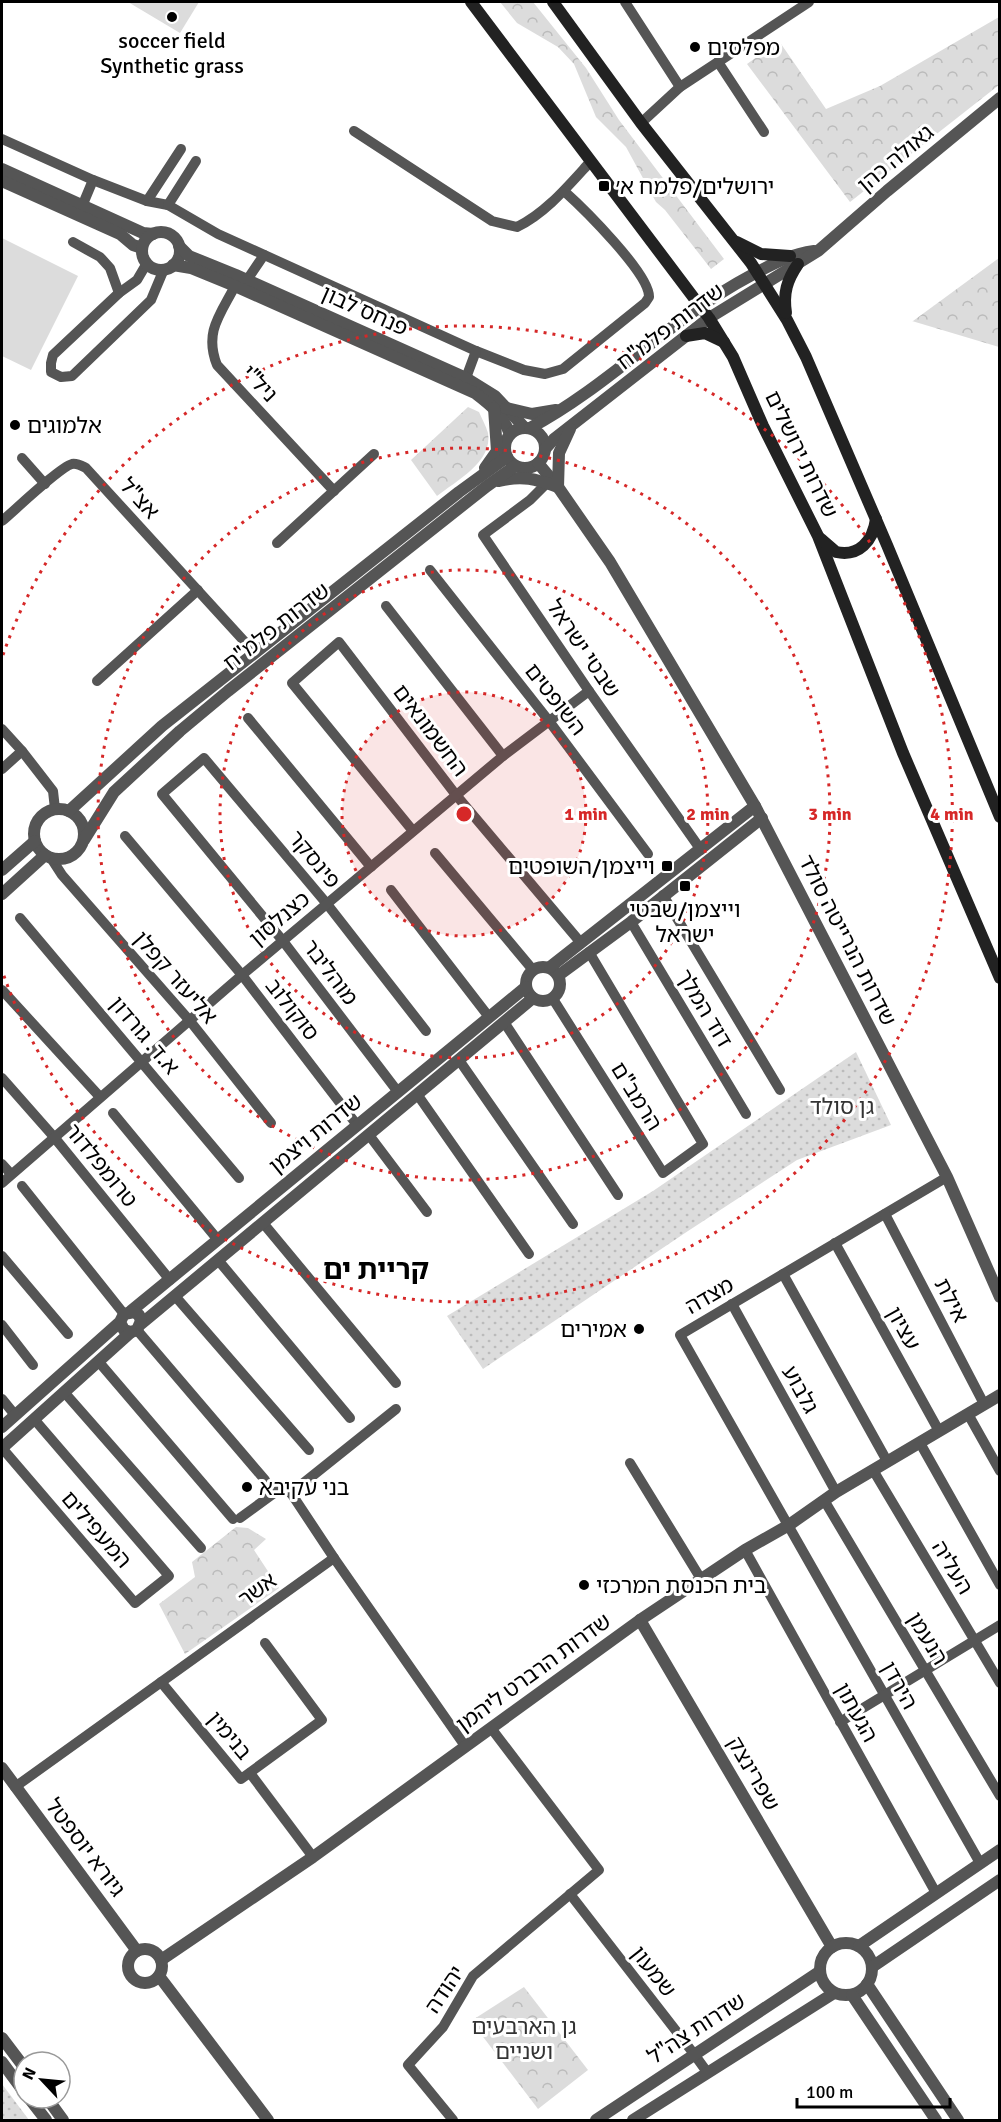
<svg xmlns="http://www.w3.org/2000/svg" width="1001" height="2122" viewBox="0 0 1001 2122" font-family="Signika,'Noto Sans Hebrew',sans-serif">
	<style>
		.grass { fill: url(#grass-dots) }
		.forest { fill: url(#forest-crowns) }
		.pitch { fill: #dcdcdc }
		.lines { fill: none; stroke-linecap: round; stroke-linejoin: round }
		.minor { stroke: #555; stroke-width: 10 }
		.tertiary { stroke: #555; stroke-width: 12 }
		.secondary { stroke: #222; stroke-width: 12 }
		.ring { fill: none; stroke: #d62828; stroke-width: 3; stroke-dasharray: 3 6 }
		.poi-dot { fill: #000; stroke: #fff; stroke-width: 2 }
		.labels { text-anchor: middle; stroke-width: 6; stroke-linejoin: round; paint-order: stroke }
		.poi-label { font-size: 22px; fill: #000; stroke: #fff; text-anchor: start }
		.street-label { font-size: 22px; fill: #000; stroke: #fff }
		.park-label { font-size: 22px; fill: #333; stroke: #fff }
		.district-label { font-size: 28px; font-weight: bold; fill: #000; stroke: #fff }
		.centre { fill: #d62828; stroke: #fff; stroke-width: 3 }
		.ring-label { font-size: 18px; text-anchor: middle; font-weight: bold; fill: #d62828; stroke: #fff; stroke-width: 6; stroke-linejoin: round; paint-order: stroke }
	</style>
	<defs>
		<pattern id="grass-dots" width="8" height="8" patternUnits="userSpaceOnUse" patternTransform="scale(1.5)"><rect width="8" height="8" fill="#dcdcdc"/><path d="M2 2h.1M6 6h.1" fill="none" stroke="#bbb" stroke-width="1.8" stroke-linecap="round"/></pattern>
		<pattern id="forest-crowns" width="20" height="18" patternUnits="userSpaceOnUse" patternTransform="scale(1.5)"><rect width="20" height="18" fill="#dcdcdc"/><path d="M2 6a3 3 0 1 1 6 0M12 15a3 3 0 1 1 6 0" fill="none" stroke="#bbb"/></pattern>
	</defs>
	<rect width="100%" height="100%" fill="#fff"/>
	<g class="grass">
		<path d="M 856,1052 L 891,1125 L 797,1160 L 688,1231 L 483,1369 L 447,1316 L 653,1191 Z"/>
		<path d="M 2,2084 L 29,2120 L 2,2120 Z"/>
	</g>
	<g class="forest">
		<path d="M 500,2 L 533,2 L 586,68 L 619,120 L 724,259 L 711,269 L 665,210 L 656,202 L 626,147 L 596,117 L 574,64 L 558,47 L 517,23 Z"/>
		<path d="M 999,17 L 999,85 L 850,202 L 747,64 L 779,41 L 826,109 L 880,86 Z"/>
		<path d="M 999,258 L 999,347 L 912,321 L 913,321 Z"/>
		<path d="M 468,407 L 479,412 C 482,419 486,426 488,433 C 493,462 456,481 437,496 L 411,460 Z"/>
		<path d="M 236,1527 L 248,1528 L 266,1539 L 254,1550 L 279,1588 L 185,1654 L 159,1604 L 195,1577 L 192,1562 Z"/>
		<path d="M 524,1987 L 588,2070 L 538,2109 L 471,2021 Z"/>
	</g>
	<g class="pitch">
		<path d="M 128,2 L 199,2 L 180,33 Z"/>
		<path d="M 2,238 L 78,276 L 31,370 L 2,356 Z"/>
	</g>
	<g class="lines">
		<g class="minor">
			<path d="M 625,2 L 680,87"/>
			<path d="M 718,62 L 764,132"/>
			<path d="M 641,123 L 680,87 L 809,2"/>
			<path d="M 354,131 L 492,221 L 517,227 C 546,213 569,185 591,161"/>
			<path d="M 2,139 L 93,180 L 147,201 L 168,205 L 218,234 L 476,351 L 524,370 L 545,374 L 563,369 L 645,303 L 649,297 C 650,274 583,208 564,191"/>
			<path d="M 147,201 L 181,149"/>
			<path d="M 83,204 L 93,180"/>
			<path d="M 168,205 L 196,161"/>
			<path d="M 73,242 L 100,257 L 110,268 L 119,293"/>
			<path d="M 147,263 L 137,280 L 119,293 L 53,355 L 51,363 L 51,372 L 61,377 L 72,376 L 151,300 L 164,269"/>
			<path d="M 247,280 L 264,255"/>
			<path d="M 235,286 C 220,315 204,332 217,365 L 334,491"/>
			<path d="M 466,378 L 476,351"/>
			<path d="M 22,458 L 45,484"/>
			<path d="M 547,483 L 530,500 L 483,535 L 589,691 L 701,850"/>
			<path d="M 2,521 C 14,511 60,467 72,464 C 77,463 82,466 86,468 L 254,652"/>
			<path d="M 277,543 L 374,454"/>
			<path d="M 430,570 L 549,721 L 648,854"/>
			<path d="M 386,606 L 503,756"/>
			<path d="M 97,681 L 198,590"/>
			<path d="M 248,718 L 371,867"/>
			<path d="M 2,729 L 22,751 L 53,791 L 55,809"/>
			<path d="M 2,769 L 22,751"/>
			<path d="M 413,831 L 292,683 L 339,642 L 456,795 L 581,943"/>
			<path d="M 125,836 L 242,975 L 357,1125"/>
			<path d="M 435,853 L 533,970"/>
			<path d="M 51,858 L 62,875 L 190,1021 L 271,1123"/>
			<path d="M 391,890 L 489,1017"/>
			<path d="M 663,895 L 780,1090"/>
			<path d="M 20,918 L 239,1178"/>
			<path d="M 631,922 L 746,1114"/>
			<path d="M 2,990 L 100,1097"/>
			<path d="M 553,999 L 663,1173 L 703,1144 L 589,952"/>
			<path d="M 504,1022 L 618,1195"/>
			<path d="M 459,1060 L 573,1224"/>
			<path d="M 2,1078 L 54,1137 L 170,1280"/>
			<path d="M 398,1092 L 283,941 L 162,794 L 204,758 L 327,904 L 426,1031"/>
			<path d="M 417,1094 L 529,1254"/>
			<path d="M 113,1113 L 218,1240"/>
			<path d="M 369,1135 L 427,1212"/>
			<path d="M 2,1164 L 11,1174"/>
			<path d="M 947,1177 L 680,1335 C 781,1510 879,1687 980,1863"/>
			<path d="M 2,1183 L 242,975 L 503,756 L 589,691"/>
			<path d="M 22,1186 L 124,1314"/>
			<path d="M 885,1214 L 984,1404"/>
			<path d="M 263,1223 L 396,1383"/>
			<path d="M 835,1243 L 939,1431"/>
			<path d="M 2,1256 L 68,1334"/>
			<path d="M 218,1260 L 350,1418"/>
			<path d="M 783,1274 L 887,1461"/>
			<path d="M 175,1296 L 309,1450"/>
			<path d="M 732,1304 L 836,1492"/>
			<path d="M 2,1325 L 33,1365"/>
			<path d="M 137,1330 L 265,1480"/>
			<path d="M 98,1361 L 233,1519"/>
			<path d="M 64,1392 L 201,1548"/>
			<path d="M 2,1399 L 15,1415"/>
			<path d="M 968,1414 L 1000,1471"/>
			<path d="M 920,1443 L 1000,1585"/>
			<path d="M 2,1448 L 135,1603 L 169,1576 L 34,1419"/>
			<path d="M 630,1463 L 701,1579"/>
			<path d="M 873,1470 L 1000,1683"/>
			<path d="M 824,1500 L 1000,1796"/>
			<path d="M 240,1518 L 277,1491 L 283,1490 L 291,1493"/>
			<path d="M 745,1550 L 936,1893"/>
			<path d="M 334,1558 L 291,1493 L 396,1409"/>
			<path d="M 161,1682 L 241,1779 L 322,1720 L 265,1643"/>
			<path d="M 840,1722 L 1000,1625"/>
			<path d="M 250,1773 L 313,1857"/>
			<path d="M 15,1787 L 334,1558 L 465,1746"/>
			<path d="M 570,1894 L 694,2054 L 707,2072"/>
			<path d="M 453,2120 L 408,2065 L 443,2027 L 473,1976 L 599,1870 L 491,1728"/>
		</g>
		<g class="tertiary">
			<path d="M 2,169 L 143,233 L 153,234"/>
			<path d="M 2,181 L 120,234 L 133,245 L 142,248"/>
			<circle cx="161" cy="251" r="19"/>
			<path d="M 179,246 L 189,256 L 236,275 L 466,378 L 495,396 L 524,427"/>
			<path d="M 173,265 L 191,268 L 235,286 L 475,393 C 492,406 502,414 510,434"/>
			<path d="M 506,408 L 532,414 L 556,410"/>
			<circle cx="525" cy="448" r="20"/>
			<path d="M 530,428 C 609,386 671,318 750,276 C 771,265 790,254 814,251"/>
			<path d="M 545,449 L 554,439 L 709,318 L 818,251 L 887,191 L 1000,98"/>
			<path d="M 538,463 L 558,487 L 610,562 L 755,806 L 947,1177 L 1000,1297"/>
			<path d="M 485,468 L 497,451 L 494,408"/>
			<path d="M 499,481 C 522,475 536,479 558,487 L 559,453 L 570,429"/>
			<circle cx="59" cy="834" r="25"/>
			<path d="M 69,811 L 162,726 L 459,492 L 507,457"/>
			<path d="M 84,840 L 114,792 L 180,731 L 228,691 L 487,486 L 515,466"/>
			<path d="M 2,870 L 35,841"/>
			<path d="M 2,894 L 45,855"/>
			<circle cx="543" cy="984" r="17"/>
			<path d="M 550,967 L 755,806"/>
			<path d="M 559,975 L 631,922 L 762,818"/>
			<path d="M 131,1311 L 526,987"/>
			<path d="M 141,1324 L 533,998"/>
			<path d="M 2,1427 L 120,1322 L 124,1314 L 134,1312 L 139,1315 L 141,1321 L 137,1330 L 131,1332 L 124,1330 L 120,1322"/>
			<path d="M 2,1448 L 131,1332"/>
			<path d="M 640,1620 L 832,1947"/>
			<path d="M 2,1768 L 137,1951"/>
			<circle cx="846" cy="1969" r="26"/>
			<path d="M 859,1946 L 1000,1850"/>
			<circle cx="145" cy="1966" r="17"/>
			<path d="M 161,1960 L 313,1857 L 640,1620 L 745,1550 L 789,1525 L 836,1492 L 1000,1395"/>
			<path d="M 872,1967 L 1000,1880"/>
			<path d="M 159,1976 L 268,2120"/>
			<path d="M 867,1984 L 958,2120"/>
			<path d="M 852,1995 L 936,2120"/>
			<path d="M 2,2038 L 24,2067"/>
			<path d="M 2,2062 L 24,2092"/>
			<path d="M 29,2098 L 46,2120"/>
			<path d="M 47,2098 L 63,2120"/>
			<path d="M 596,2120 L 819,1972"/>
			<path d="M 633,2120 L 834,1993"/>
		</g>
		<g class="secondary">
			<path d="M 471,2 L 709,318 L 733,357 L 763,426 L 818,536 L 903,753 L 1000,978"/>
			<path d="M 553,2 L 641,123 L 751,263 L 787,320 L 806,357 L 887,545 L 1000,817"/>
			<path d="M 737,242 L 761,254 L 790,256"/>
			<path d="M 786,313 C 783,293 787,280 798,264"/>
			<path d="M 686,336 L 705,333 L 724,342"/>
			<path d="M 821,539 L 836,552 C 859,557 873,541 876,519"/>
		</g>
	</g>
	<circle cx="464" cy="814" r="122" fill="#d62828" fill-opacity=".12"/>
	<g class="ring">
		<circle cx="464" cy="814" r="122"/>
		<circle cx="464" cy="814" r="244"/>
		<circle cx="464" cy="814" r="366"/>
		<path d="M3 655A488 488 0 1 1 3 973"/>
	</g>
	<g class="poi-dot">
		<circle cx="172" cy="17" r="6"/>
		<circle cx="695" cy="47" r="6"/>
		<rect x="598" y="180" width="12" height="12" rx="3"/>
		<circle cx="15" cy="425" r="6"/>
		<rect x="661" y="860" width="12" height="12" rx="3"/>
		<rect x="679" y="880" width="12" height="12" rx="3"/>
		<circle cx="639" cy="1329" r="6"/>
		<circle cx="247" cy="1487" r="6"/>
		<circle cx="584" cy="1585" r="6"/>
	</g>
	<g class="labels">
		<g class="poi-label">
			<text x="172" y="48" text-anchor="middle">soccer field<tspan x="172" dy="25">Synthetic grass</tspan></text>
			<text x="707" y="55">מפלסים</text>
			<text x="616" y="194">ירושלים/פלמח א׳</text>
			<text x="27" y="433">אלמוגים</text>
			<text x="655" y="874" text-anchor="end">וייצמן/השופטים</text>
			<text x="685" y="917" text-anchor="middle">וייצמן/שבטי<tspan x="685" dy="25">ישראל</tspan></text>
			<text x="627" y="1337" text-anchor="end">אמירים</text>
			<text x="259" y="1495">בני עקיבא</text>
			<text x="596" y="1593">בית הכנסת המרכזי</text>
		</g>
		<g class="street-label">
			<text transform="translate(895 158) rotate(-40)" y="8">גאולה כהן</text>
			<text transform="translate(365 310) rotate(24)" y="8">פנחס לבון</text>
			<text transform="translate(670 326) rotate(-37)" y="8">שדרות פלמ"ח</text>
			<text transform="translate(260 383) rotate(47)" y="8">ניל"י</text>
			<text transform="translate(802 454) rotate(64)" y="8">שדרות ירושלים</text>
			<text transform="translate(140 498) rotate(47)" y="8">אצ"ל</text>
			<text transform="translate(276 626) rotate(-38)" y="8">שדרות פלמ"ח</text>
			<text transform="translate(584 648) rotate(56)" y="8">שבטי ישראל</text>
			<text transform="translate(556 699) rotate(52)" y="8">השופטים</text>
			<text transform="translate(431 730) rotate(53)" y="8">החשמונאים</text>
			<text transform="translate(315 859) rotate(50)" y="8">פינסקר</text>
			<text transform="translate(279 918) rotate(-40)" y="8">כצנלסון</text>
			<text transform="translate(848 940) rotate(63)" y="8">שדרות הנרייטה סולד</text>
			<text transform="translate(331 972) rotate(53)" y="8">מוהליבר</text>
			<text transform="translate(176 977) rotate(49)" y="8">אליעזר קפלן</text>
			<text transform="translate(705 1008) rotate(59)" y="8">דוד המלך</text>
			<text transform="translate(293 1009) rotate(52)" y="8">סוקולוב</text>
			<text transform="translate(145 1035) rotate(50)" y="8">א.ד. גורדון</text>
			<text transform="translate(637 1096) rotate(58)" y="8">הרמב"ם</text>
			<text transform="translate(315 1133) rotate(-39)" y="8">שדרות ויצמן</text>
			<text transform="translate(102 1165) rotate(51)" y="8">טרומפלדור</text>
			<text transform="translate(709 1295) rotate(-30)" y="8">מצדה</text>
			<text transform="translate(952 1300) rotate(62)" y="8">אילת</text>
			<text transform="translate(904 1328) rotate(61)" y="8">עציון</text>
			<text transform="translate(801 1389) rotate(61)" y="8">גלבוע</text>
			<text transform="translate(97 1529) rotate(49)" y="8">המעפילים</text>
			<text transform="translate(953 1567) rotate(59)" y="8">העליה</text>
			<text transform="translate(257 1589) rotate(-36)" y="8">אשר</text>
			<text transform="translate(928 1638) rotate(59)" y="8">הנעמן</text>
			<text transform="translate(533 1672) rotate(-36)" y="8">שדרות הרברט ליהמן</text>
			<text transform="translate(900 1685) rotate(61)" y="8">הירדן</text>
			<text transform="translate(857 1712) rotate(61)" y="8">הגעתון</text>
			<text transform="translate(230 1735) rotate(50)" y="8">בנימין</text>
			<text transform="translate(754 1773) rotate(60)" y="8">שפרינצק</text>
			<text transform="translate(86 1847) rotate(53)" y="8">גיורא יוספטל</text>
			<text transform="translate(654 1971) rotate(52)" y="8">שמעון</text>
			<text transform="translate(444 1989) rotate(-56)" y="8">יהודה</text>
			<text transform="translate(696 2028) rotate(-33)" y="8">שדרות צה"ל</text>
		</g>
		<g class="park-label">
			<text x="842" y="1114">גן סולד</text>
			<text x="524" y="2034">גן הארבעים<tspan x="524" dy="25">ושניים</tspan></text>
		</g>
		<g class="district-label">
			<text x="376" y="1279">קריית ים</text>
		</g>
	</g>
	<circle cx="464" cy="814" r="9" class="centre"/>
	<g class="ring-label">
		<text x="586" y="820">1 min</text>
		<text x="708" y="820">2 min</text>
		<text x="830" y="820">3 min</text>
		<text x="952" y="820">4 min</text>
	</g>
	<rect width="1001" height="2122" fill="none" stroke="#000000" stroke-width="6"/>
	<g transform="translate(42 2080) rotate(296)"><circle r="28" fill="#ffffff" stroke="#999999" stroke-width="1.5"/>
	<path d="M0-4.5L10 22L0 15L-10 22Z" fill="#000000"/>
	<text y="-9" font-size="16" font-weight="bold" text-anchor="middle" fill="#000000">N</text>
	</g>
	<path d="M797 2098v9h153v-9" fill="none" stroke="#000000" stroke-width="3"/>
	<text x="806" y="2098" font-size="18" fill="#000000" stroke="#ffffff" stroke-width="4.5" paint-order="stroke">100 m</text>
</svg>
